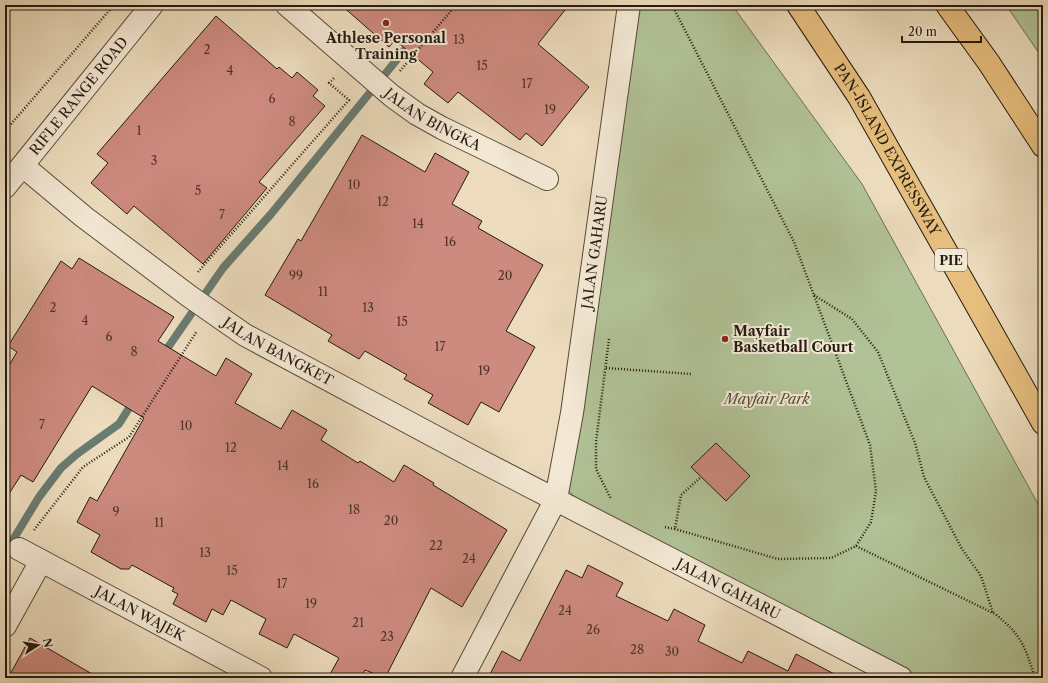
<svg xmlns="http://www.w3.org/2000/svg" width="1048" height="683" viewBox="0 0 1048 683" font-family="'Libre Caslon Text',serif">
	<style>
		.green { fill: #b1c296; stroke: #6a6e52 }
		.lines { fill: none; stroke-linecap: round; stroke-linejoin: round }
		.stream { stroke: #6a7b71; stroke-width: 8 }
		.building { fill: #cd8a7f; stroke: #241a0f }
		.minor-casing { stroke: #564a3a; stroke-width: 24 }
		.motorway-casing { stroke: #241a0f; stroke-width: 24 }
		.path { stroke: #241a0f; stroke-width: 2.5; stroke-dasharray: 1 2; stroke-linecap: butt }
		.minor { stroke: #f3e8d4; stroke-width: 22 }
		.motorway { stroke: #e6be7e; stroke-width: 22 }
		.poi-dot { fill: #8f2418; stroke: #f3e8d4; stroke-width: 1.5 }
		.labels { text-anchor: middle; stroke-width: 4; stroke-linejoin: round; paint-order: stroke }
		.number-label { font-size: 12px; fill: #4e362b }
		.shield { fill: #f3e8d4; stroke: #62584a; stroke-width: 1 }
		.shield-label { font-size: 13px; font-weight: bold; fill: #241a0f }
		.poi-label { font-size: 14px; font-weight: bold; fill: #241a0f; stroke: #f3e8d4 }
		.street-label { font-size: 14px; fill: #241a0f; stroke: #f3e8d4 }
		.park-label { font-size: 14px; font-style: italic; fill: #4e4c38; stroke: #f3e8d4 }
	</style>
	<rect width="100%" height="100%" fill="#ecdcbd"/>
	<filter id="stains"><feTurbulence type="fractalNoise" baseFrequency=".005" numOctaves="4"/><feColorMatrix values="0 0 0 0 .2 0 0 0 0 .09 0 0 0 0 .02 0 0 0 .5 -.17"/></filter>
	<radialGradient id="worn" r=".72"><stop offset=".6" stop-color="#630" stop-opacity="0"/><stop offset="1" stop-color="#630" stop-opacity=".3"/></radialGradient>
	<g class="green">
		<path d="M 632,5 L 732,5 L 862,184 L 1043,513 L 1043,678 L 902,678 L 596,520 L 566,488 Z"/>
		<path d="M 1006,5 L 1043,5 L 1043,59 Z"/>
	</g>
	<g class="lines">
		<g class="stream">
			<path d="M 162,356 L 223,268 L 271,214 L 412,41"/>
			<path d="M 5,553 L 39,497 L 61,468 L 77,454 L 119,424 L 134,400"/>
		</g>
	</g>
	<g class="building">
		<path d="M 341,5 L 569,5 L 538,44 L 589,87 L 542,146 L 526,133 L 520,140 L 458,92 L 448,103 L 424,84 L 433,72 L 395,40 L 389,47 Z"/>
		<path d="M 216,16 L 277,69 L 279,67 L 292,78 L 297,72 L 318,90 L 313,96 L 325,106 L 259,182 L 267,188 L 203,264 L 134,206 L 127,214 L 91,183 L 108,163 L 97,154 Z"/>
		<path d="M 362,135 L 425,172 L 435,153 L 469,172 L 452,204 L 482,221 L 478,228 L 543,265 L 506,331 L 535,347 L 499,412 L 481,402 L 468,425 L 428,403 L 433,395 L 404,379 L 407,375 L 365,351 L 359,359 L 328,341 L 332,335 L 265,295 L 298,239 L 301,241 Z"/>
		<path d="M 79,258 L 174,317 L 158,341 L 216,376 L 226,358 L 252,374 L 235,403 L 281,429 L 292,410 L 327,430 L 321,440 L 358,463 L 360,461 L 394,482 L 404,465 L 434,483 L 433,485 L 507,530 L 462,607 L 431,588 L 385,678 L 365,670 L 361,678 L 328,678 L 339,658 L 294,634 L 287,648 L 259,634 L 266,619 L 231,600 L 223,615 L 212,609 L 206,622 L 173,604 L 178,594 L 172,591 L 174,588 L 132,565 L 129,569 L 121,569 L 91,552 L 100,535 L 77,522 L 90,497 L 97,501 L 144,418 L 92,386 L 33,482 L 21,475 L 5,500 L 5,372 L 17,352 L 8,346 L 61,261 L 72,269 Z"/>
		<path d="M 716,443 L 750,476 L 726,501 L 691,467 Z"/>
		<path d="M 588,565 L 623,583 L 616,596 L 668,621 L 674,609 L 705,625 L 698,641 L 742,663 L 748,651 L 788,671 L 796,654 L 842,678 L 488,678 L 502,651 L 520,661 L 566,570 L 582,578 Z"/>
		<path d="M 30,638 L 99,678 L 8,678 Z"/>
	</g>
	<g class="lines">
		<g class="minor-casing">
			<g id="minor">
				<path id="s1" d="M 287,5 L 392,96 L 417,114 L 442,128 L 547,179"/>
				<path id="s2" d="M 23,166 L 84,217 L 189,296 L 245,335 L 475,458 L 901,678"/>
				<path id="s3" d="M 5,187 L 152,5"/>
				<path id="s4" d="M 19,549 L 261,678"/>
				<path d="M 5,626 L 41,561"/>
				<path id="s5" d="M 462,678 L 556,499 L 572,413 L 629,5"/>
			</g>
		</g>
		<g class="motorway-casing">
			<g id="motorway">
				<path id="s6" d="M 798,5 L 859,97 L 1043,423"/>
				<path d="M 947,5 L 989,63 L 1043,146"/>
			</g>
		</g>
		<g class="path">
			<path d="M 672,5 L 794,242 L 870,445 L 876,491 L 871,522 L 856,546 L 831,558 L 778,559 L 675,529"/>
			<path d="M 5,16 L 15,5"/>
			<path d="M 400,71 L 456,5"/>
			<path d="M 5,131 L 114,5"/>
			<path d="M 198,272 L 349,100 L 329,83 L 334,78"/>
			<path d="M 814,295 L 852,319 L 878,352 L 915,443 L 924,477 L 962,549 L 981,576 L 993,613"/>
			<path d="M 609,339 L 596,442 L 596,469 L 611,499"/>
			<path d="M 606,368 L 692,374"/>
			<path d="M 665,527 L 675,529 L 681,495 L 701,477"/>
			<path d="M 34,530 L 83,467 L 129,437 L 197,331"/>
			<path d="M 856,546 L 995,614 C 1022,635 1025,647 1035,678"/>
		</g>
		<use href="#minor" class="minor"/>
		<use href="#motorway" class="motorway"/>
	</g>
	<g class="poi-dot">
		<circle cx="386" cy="23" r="4"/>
		<circle cx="725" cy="339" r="4"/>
	</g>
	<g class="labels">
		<g class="number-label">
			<text x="459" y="44">13</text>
			<text x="207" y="54">2</text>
			<text x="482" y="70">15</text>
			<text x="230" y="75">4</text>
			<text x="527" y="88">17</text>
			<text x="272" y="103">6</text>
			<text x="550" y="114">19</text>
			<text x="292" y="126">8</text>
			<text x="139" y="135">1</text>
			<text x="154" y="165">3</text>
			<text x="354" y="189">10</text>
			<text x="198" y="195">5</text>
			<text x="383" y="206">12</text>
			<text x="222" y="219">7</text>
			<text x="418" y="228">14</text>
			<text x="450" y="246">16</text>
			<text x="296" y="280">99</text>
			<text x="505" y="280">20</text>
			<text x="323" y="296">11</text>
			<text x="53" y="312">2</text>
			<text x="368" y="312">13</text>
			<text x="85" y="325">4</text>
			<text x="402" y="326">15</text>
			<text x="109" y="341">6</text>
			<text x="440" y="351">17</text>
			<text x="134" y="356">8</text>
			<text x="484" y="375">19</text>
			<text x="42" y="429">7</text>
			<text x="186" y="430">10</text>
			<text x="231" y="452">12</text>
			<text x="283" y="470">14</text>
			<text x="313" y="488">16</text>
			<text x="354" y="514">18</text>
			<text x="116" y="516">9</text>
			<text x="391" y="525">20</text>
			<text x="159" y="527">11</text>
			<text x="436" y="550">22</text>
			<text x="205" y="557">13</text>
			<text x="469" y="563">24</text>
			<text x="232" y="575">15</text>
			<text x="282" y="588">17</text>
			<text x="311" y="608">19</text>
			<text x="565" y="615">24</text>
			<text x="358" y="627">21</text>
			<text x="593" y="634">26</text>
			<text x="387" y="641">23</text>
			<text x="637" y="654">28</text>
			<text x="672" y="656">30</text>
		</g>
		<rect class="shield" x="935" y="249" width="32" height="22" rx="3"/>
		<g class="shield-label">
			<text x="951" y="265">PIE</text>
		</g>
		<g class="poi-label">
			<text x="386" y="43">Athlese Personal<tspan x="386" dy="16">Training</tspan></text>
			<text x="733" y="336" text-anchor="start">Mayfair<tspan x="733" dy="16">Basketball Court</tspan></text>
		</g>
		<g class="street-label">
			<text dy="5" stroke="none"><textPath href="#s3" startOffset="117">RIFLE RANGE ROAD</textPath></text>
			<text dy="5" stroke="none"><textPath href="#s1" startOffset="186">JALAN BINGKA</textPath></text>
			<text dy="5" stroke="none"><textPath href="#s6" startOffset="170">PAN-ISLAND EXPRESSWAY</textPath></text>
			<text dy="5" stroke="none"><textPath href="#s5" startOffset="452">JALAN GAHARU</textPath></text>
			<text dy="5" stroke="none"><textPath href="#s2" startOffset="316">JALAN BANGKET</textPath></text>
			<text dy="5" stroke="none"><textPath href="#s2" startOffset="825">JALAN GAHARU</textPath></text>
			<text dy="5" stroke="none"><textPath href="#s4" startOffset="137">JALAN WAJEK</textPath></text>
		</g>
		<g class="park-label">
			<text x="767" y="404">Mayfair Park</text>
		</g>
	</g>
	<rect width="1048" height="683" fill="none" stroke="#ecdcbd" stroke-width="20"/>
	<rect x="6" y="6" width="1036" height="671" fill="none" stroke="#241a0f" stroke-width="2"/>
	<rect x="10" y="10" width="1028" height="663" fill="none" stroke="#241a0f"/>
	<g transform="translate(38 645) rotate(78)" stroke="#f3e8d4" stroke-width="3" paint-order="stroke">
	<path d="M0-3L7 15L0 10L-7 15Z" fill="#241a0f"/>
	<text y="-6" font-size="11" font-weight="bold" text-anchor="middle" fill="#241a0f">N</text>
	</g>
	<path d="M902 36v6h79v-6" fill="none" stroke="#241a0f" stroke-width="2"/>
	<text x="908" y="36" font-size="12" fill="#241a0f" stroke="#f3e8d4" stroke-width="3" paint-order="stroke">20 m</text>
	<rect width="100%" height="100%" filter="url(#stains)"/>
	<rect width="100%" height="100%" fill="url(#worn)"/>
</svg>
